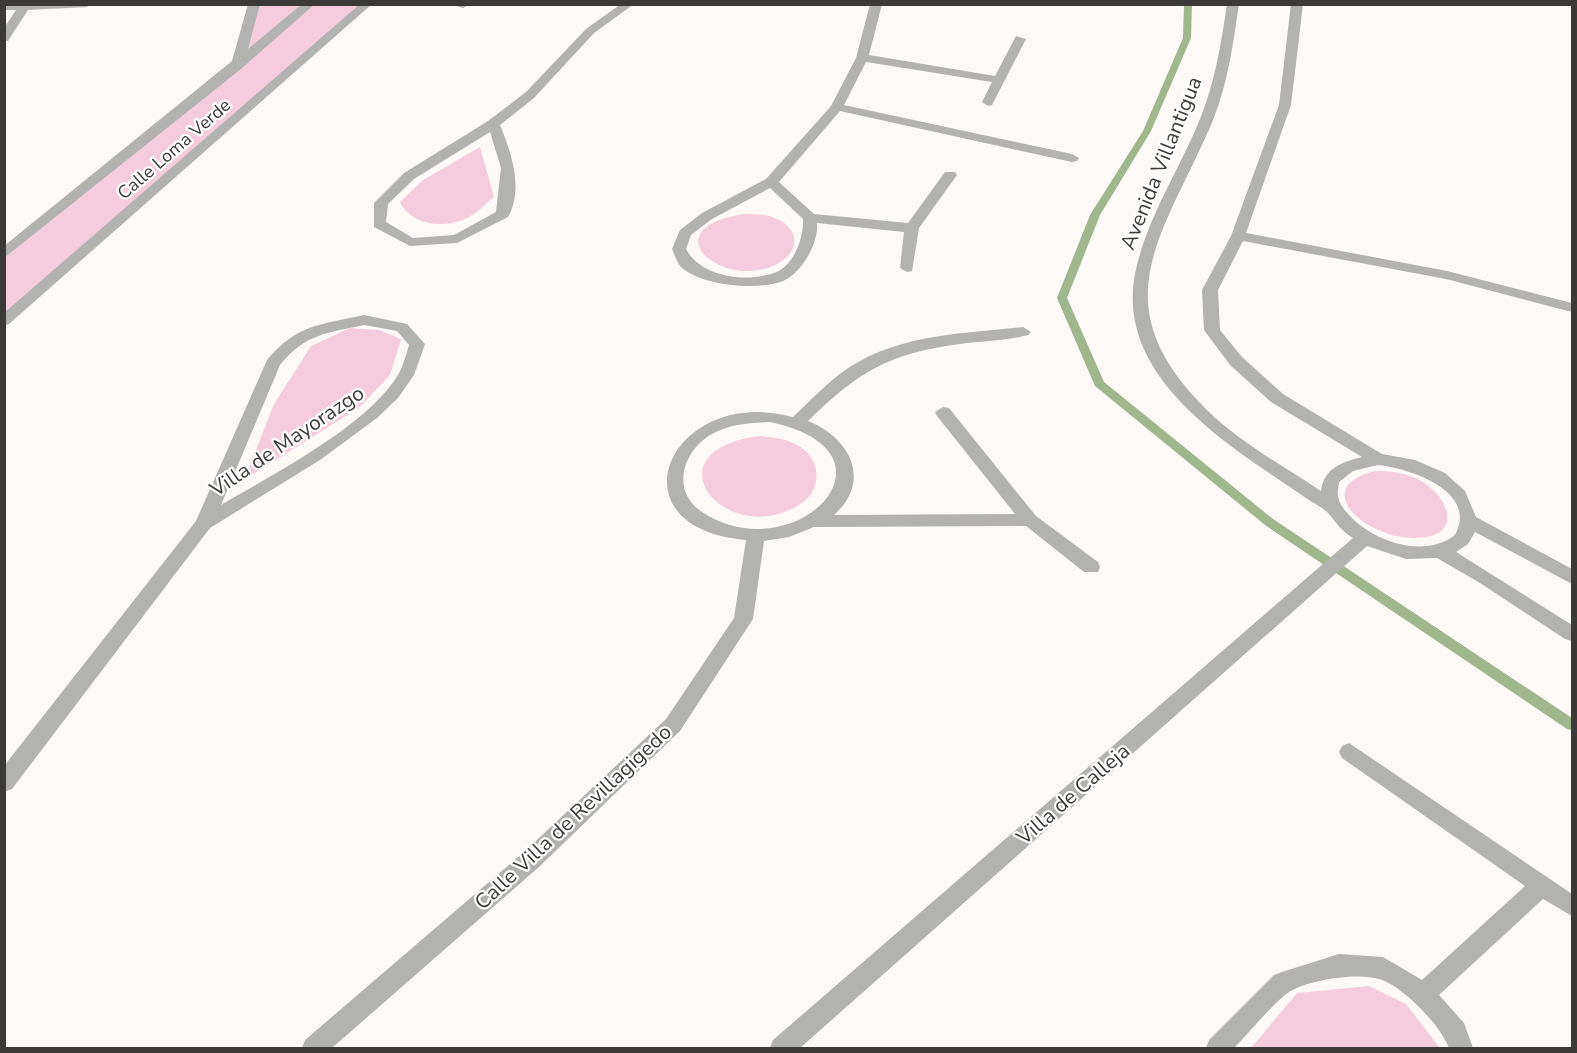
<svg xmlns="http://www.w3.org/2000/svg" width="1577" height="1053" viewBox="0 0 1577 1053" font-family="'Nunito Sans',sans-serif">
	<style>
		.green { fill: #f5ccdd }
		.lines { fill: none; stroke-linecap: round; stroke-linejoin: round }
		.stream { fill: #a0b68d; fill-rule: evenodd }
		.minor { fill: #b2b2b0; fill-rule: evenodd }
		.labels { text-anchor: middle; stroke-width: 4.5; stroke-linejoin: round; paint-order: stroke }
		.far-street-label { font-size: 18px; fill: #3b3a38; stroke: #fff }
		.street-label { font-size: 21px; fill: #3b3a38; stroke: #fff }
	</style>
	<rect width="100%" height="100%" fill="#fdf9f6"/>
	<g class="green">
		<path d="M 254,5 L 367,5 L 5,322 L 5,253 L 237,64 Z"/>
		<path d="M 480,147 L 494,197 C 486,203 477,213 467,218 C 444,229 412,226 400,202 L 423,180 Z"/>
		<path d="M 744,214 C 754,214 765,214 775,218 C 801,229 800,252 777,264 C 721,292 650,228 744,214 Z"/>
		<path d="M 350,328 L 379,330 L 401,339 L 390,375 L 360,407 L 244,480 L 274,404 L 311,346 Z"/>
		<path d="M 759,436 C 771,437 783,438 795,444 C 821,456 825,489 799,505 C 724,550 646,451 759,436 Z"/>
		<path d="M 1375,471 C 1392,471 1408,473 1423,482 C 1446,496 1463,531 1425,537 C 1373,546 1304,488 1375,471 Z"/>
		<path d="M 1369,986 L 1406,1004 L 1440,1048 L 1251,1048 L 1297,993 Z"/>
	</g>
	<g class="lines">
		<path class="stream" d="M 1184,4 L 1192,4 L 1191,38 L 1151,131 L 1100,215 L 1067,298 L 1104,382 L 1273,519 L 1572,718 L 1572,730 L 1567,729 L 1265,525 L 1095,386 L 1057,298 L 1090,215 L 1143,131 L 1183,38 Z"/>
		<g class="minor">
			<path d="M 4,4 L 92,4 L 87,7 L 28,10 L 8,41 L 4,41 L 4,28 L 16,10 L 4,10 Z"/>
			<path d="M 248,4 L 260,4 L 248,49 L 302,4 L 315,4 L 241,69 L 4,258 L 4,246 L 232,61 Z"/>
			<path d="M 360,4 L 372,4 L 9,324 L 4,326 L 4,313 Z"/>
			<path d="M 449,4 L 468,4 L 469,5 L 463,8 Z"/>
			<path d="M 621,4 L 634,4 L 594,33 L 534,98 L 500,125 C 511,152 524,189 508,217 L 457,243 L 410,246 L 374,227 L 374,203 L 404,173 L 488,121 L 526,92 L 586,29 ZM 490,132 L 501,168 L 496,212 L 454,235 L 413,238 L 386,222 L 388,204 L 414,179 Z"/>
			<path d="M 870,4 L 882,4 L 869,55 L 995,76 L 1016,36 L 1026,39 L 992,105 L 988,106 L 982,102 L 992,82 L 866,62 L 844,105 L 1072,154 L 1079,158 L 1077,161 L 1072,162 L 840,111 L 779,182 L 814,214 L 908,223 L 945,172 L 955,172 L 957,175 L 919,228 L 912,271 L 907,272 L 900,268 L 904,232 L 817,223 C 819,242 802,273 783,281 C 758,291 700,286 680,266 C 677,261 674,254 672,249 L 680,230 L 702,213 L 766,179 L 831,106 L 856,58 ZM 770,188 L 803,219 C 804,238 794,266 774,273 C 745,283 701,277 686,249 L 691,235 L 712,219 Z"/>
			<path d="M 1227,4 L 1239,4 C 1233,44 1228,83 1213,120 C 1166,233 1097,301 1206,409 C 1239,442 1282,465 1321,491 C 1324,468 1342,462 1362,457 L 1271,402 L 1230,365 L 1204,330 L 1202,290 L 1231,236 L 1279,105 L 1291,4 L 1303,4 L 1291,105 L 1246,233 L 1447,271 L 1572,303 L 1572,312 L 1446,279 L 1243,241 L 1218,290 L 1220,330 L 1242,357 L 1283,394 L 1382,454 L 1415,460 L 1445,473 L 1465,491 L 1476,517 L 1572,569 L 1572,584 L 1475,532 L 1468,544 L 1456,552 L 1572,625 L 1572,641 L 1565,639 L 1480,583 L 1437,558 L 1406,559 L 1367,546 L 800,1048 L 770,1048 L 773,1040 L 1353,538 C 1342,532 1336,522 1328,513 C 1323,508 1315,504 1309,500 C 1232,447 1108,377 1137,265 C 1150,213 1180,168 1200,119 C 1215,82 1221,44 1227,4 ZM 1378,465 C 1409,468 1479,491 1455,535 C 1425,558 1378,543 1353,519 C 1347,513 1339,505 1338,496 C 1337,492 1339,486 1339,482 L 1353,471 Z"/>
			<path d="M 364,315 L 407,324 L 425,344 L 414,375 L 398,398 L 377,418 L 320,460 L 210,528 L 12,789 L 4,792 L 4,766 L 196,521 L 267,360 C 297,324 320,325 364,315 ZM 364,325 L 397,331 L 409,345 C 406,355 403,366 398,375 C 366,427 273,474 221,505 L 280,365 C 305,334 327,333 364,325 Z"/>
			<path d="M 1023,327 L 1031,332 L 1028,335 C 1006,341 982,341 960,344 C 889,353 858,372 808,421 C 849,437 873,480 834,515 L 1015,514 L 937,416 L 935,412 L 943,407 L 949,408 L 1036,516 L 1098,562 L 1100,567 L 1098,572 L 1084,572 L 1026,526 L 814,527 L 789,537 L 764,541 L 753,619 L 680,731 L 540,866 L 332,1048 L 302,1048 L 305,1040 L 524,852 L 666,719 L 734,618 L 746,540 C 607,528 670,384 793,417 C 814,397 834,375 860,361 C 909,334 969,333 1023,327 ZM 770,422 C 912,452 795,573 702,512 C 670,491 683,450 712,434 C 730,424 750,423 770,422 Z"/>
			<path d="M 1349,743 L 1572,894 L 1572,916 L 1543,899 L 1439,995 L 1464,1023 L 1473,1048 L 1449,1048 C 1441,1026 1402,985 1379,979 C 1358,972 1307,980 1289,992 C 1271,1005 1250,1032 1234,1048 L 1206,1048 L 1209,1040 L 1274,975 L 1282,972 L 1339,954 L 1383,957 L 1422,980 L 1525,886 L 1342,758 L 1339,752 L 1342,746 Z"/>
		</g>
	</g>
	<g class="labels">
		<g class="far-street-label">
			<text transform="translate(174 149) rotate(-41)" y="6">Calle Loma Verde</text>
		</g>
		<g class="street-label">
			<text transform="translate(1161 163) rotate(-68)" y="7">Avenida Villantigua</text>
			<text transform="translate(287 441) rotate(-34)" y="7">Villa de Mayorazgo</text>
			<text transform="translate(1073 794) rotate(-41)" y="7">Villa de Calleja</text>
			<text transform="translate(573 817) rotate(-43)" y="7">Calle Villa de Revillagigedo</text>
		</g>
	</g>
	<rect width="1577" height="1053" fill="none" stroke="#3b3a38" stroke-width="12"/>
</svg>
